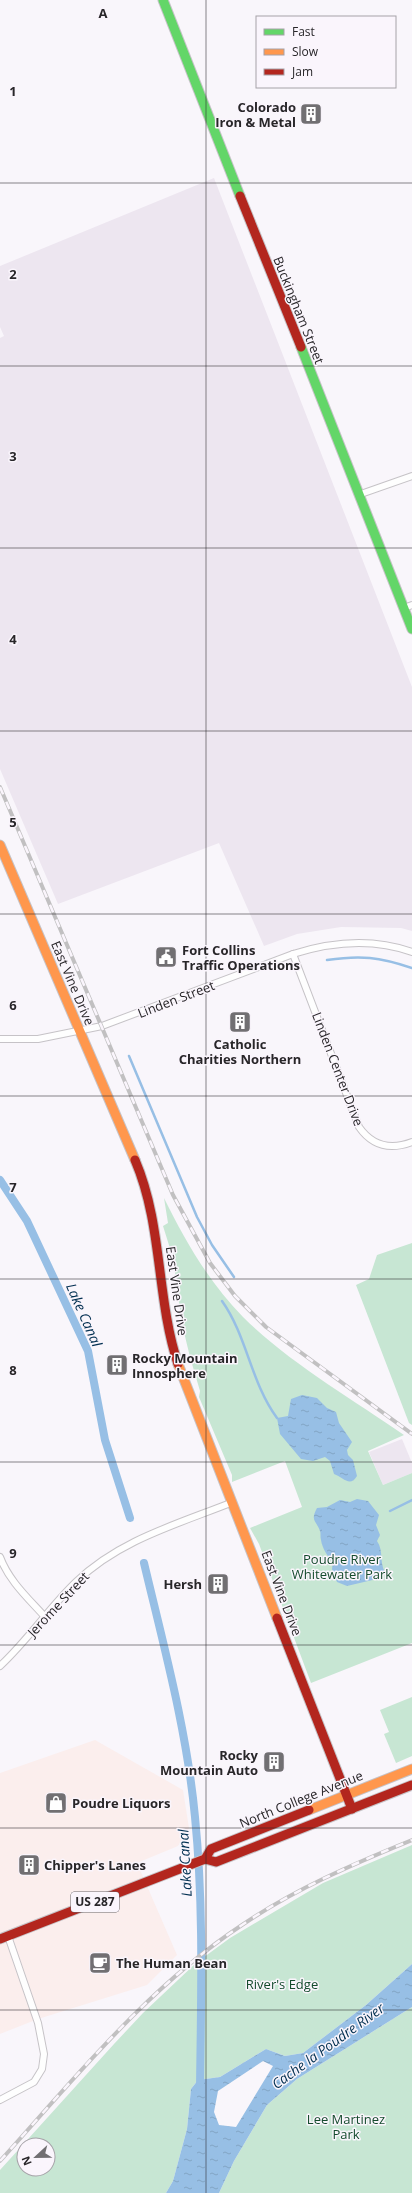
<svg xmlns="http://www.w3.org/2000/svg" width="412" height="2193" viewBox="0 0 412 2193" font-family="'Open Sans',sans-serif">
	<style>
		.commercial { fill: #fbeeed }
		.built { fill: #ede6f0 }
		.park { fill: #c7e6d3; fill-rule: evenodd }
		.water { fill: url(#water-ripples); fill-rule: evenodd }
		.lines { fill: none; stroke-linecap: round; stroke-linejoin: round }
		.stream { stroke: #97bfe5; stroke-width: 2.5 }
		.canal { stroke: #97bfe5; stroke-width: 8 }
		.street-casing { stroke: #c6c3c7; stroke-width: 8 }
		.fast-casing { stroke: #c6c3c7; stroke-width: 11 }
		.slow-casing { stroke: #c6c3c7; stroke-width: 11 }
		.jam-casing { stroke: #c6c3c7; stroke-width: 11 }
		.street { stroke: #fefefe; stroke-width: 6 }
		.fast { stroke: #63d668; stroke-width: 9 }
		.slow { stroke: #ff974d; stroke-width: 9 }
		.jam { stroke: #b3261e; stroke-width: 9 }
		.rail-casing { stroke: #c1c0c1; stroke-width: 4 }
		.rail { stroke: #faf5fc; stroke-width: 2.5; stroke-dasharray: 8; stroke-linecap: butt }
		.grid { fill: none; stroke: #282629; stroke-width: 1; stroke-opacity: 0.55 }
		.labels { text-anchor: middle; stroke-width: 3; stroke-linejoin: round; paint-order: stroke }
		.shield { fill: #faf5fc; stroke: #676468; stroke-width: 1 }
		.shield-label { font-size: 12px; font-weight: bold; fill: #282629 }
		.poi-label { font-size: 13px; font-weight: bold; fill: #282629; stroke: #faf5fc; text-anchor: start }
		.street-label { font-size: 13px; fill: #282629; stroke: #faf5fc }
		.park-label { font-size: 13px; fill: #144b2d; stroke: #faf5fc }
		.water-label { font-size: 14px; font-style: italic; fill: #012f50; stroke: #faf5fc }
		.grid-label { font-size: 13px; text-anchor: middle; font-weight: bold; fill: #282629; stroke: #faf5fc; stroke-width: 3; stroke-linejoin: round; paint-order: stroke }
	</style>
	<defs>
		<pattern id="water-ripples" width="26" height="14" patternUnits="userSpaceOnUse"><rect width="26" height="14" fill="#97bfe5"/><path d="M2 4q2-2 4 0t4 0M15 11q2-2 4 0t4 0" fill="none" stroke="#82a4c4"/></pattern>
	</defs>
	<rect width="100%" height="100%" fill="#f9f6fb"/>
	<path class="commercial" d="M 95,1740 L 183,1790 L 189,1828 L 178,1846 L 137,1863 L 177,1955 L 147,1985 L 38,2019 L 0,2034 L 0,1773 Z"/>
	<g class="built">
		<path d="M 214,178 L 412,687 L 412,931 L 401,928 L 341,927 L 297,934 L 264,946 L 219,843 L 58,904 L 0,769 L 0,338 L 4,336 L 0,327 L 0,266 Z"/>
		<path d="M 402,1439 L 412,1463 L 412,1473 L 383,1485 L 369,1452 Z"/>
	</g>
	<g class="park">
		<path d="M 164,1198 C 185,1241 209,1282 243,1317 C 288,1362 352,1399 404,1435 L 368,1451 L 383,1485 L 412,1473 L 412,1643 L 311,1683 L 259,1544 L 250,1528 L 302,1507 L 285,1461 L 232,1482 L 232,1475 L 199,1397 L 200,1391 L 190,1357 L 182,1324 L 173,1258 L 163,1226 L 168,1223 Z"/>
		<path d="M 412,1243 L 412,1425 L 409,1423 L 356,1285 L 369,1279 L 377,1255 Z"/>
		<path d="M 412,1697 L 412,1756 L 396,1763 L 384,1734 L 389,1732 L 380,1710 Z"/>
		<path d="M 412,1845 L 412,1964 L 366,2005 L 303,2053 L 285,2056 L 266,2049 L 220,2077 L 198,2080 L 191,2089 L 187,2129 L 173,2181 L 166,2193 L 0,2193 L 0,2170 L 114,2044 L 143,2013 L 196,1963 L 230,1938 L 323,1883 ZM 24,2145 L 48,2145 L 48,2169 L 24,2169 Z"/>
		<path d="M 412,2007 L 412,2193 L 219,2193 L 234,2161 L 267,2105 L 297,2079 Z"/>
	</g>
	<g class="water">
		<path d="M 302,1395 L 317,1398 L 327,1408 L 336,1412 L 339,1423 L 352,1442 L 347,1450 L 348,1455 L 353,1460 L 357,1476 C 350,1488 343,1477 334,1474 L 330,1461 L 325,1457 L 313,1461 L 301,1459 L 280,1434 L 277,1418 L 288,1416 L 291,1399 Z"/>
		<path d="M 357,1499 L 368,1501 L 379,1515 L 376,1525 L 380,1535 L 377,1541 C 384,1551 379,1562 385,1572 L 381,1578 L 347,1586 L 337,1582 L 332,1569 L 333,1562 C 328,1557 322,1548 321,1540 C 320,1537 321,1533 320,1531 C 316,1520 310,1521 317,1508 L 327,1507 L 340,1500 L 350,1502 Z"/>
		<path d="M 412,1964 L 412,2007 L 297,2079 L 267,2105 L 234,2161 L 219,2193 L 166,2193 L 173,2181 L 187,2129 L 191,2089 L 198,2080 L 220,2077 L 266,2049 L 285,2056 L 303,2053 L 366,2005 ZM 263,2061 L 273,2066 L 236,2127 L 219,2125 L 214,2112 L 218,2091 Z"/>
	</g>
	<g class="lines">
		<g class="stream">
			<path d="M 327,960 C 361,955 379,957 412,968"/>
			<path d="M 129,1056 L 197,1217 L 212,1245 L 234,1277"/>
			<path d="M 222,1301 C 247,1336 251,1383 277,1418"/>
			<path d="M 390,1511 L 412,1500"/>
		</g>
		<g class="canal">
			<path d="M 0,1180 L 27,1221 L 88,1351 L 105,1440 L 130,1518"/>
			<path d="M 144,1563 C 164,1647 187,1731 195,1817 C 204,1908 201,1998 200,2089"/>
		</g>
		<g class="street-casing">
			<g id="street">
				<path d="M 358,495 L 412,476"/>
				<path d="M 404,608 L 412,605"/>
				<path d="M 293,954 L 359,1127 C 373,1147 391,1150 412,1142"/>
				<path d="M 0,1039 L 38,1039 L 102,1026 L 293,954 C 331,942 373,938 412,952"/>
				<path d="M 0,1557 C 9,1581 28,1598 45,1617"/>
				<path d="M 0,1666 C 28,1640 49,1608 76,1582 C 119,1540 178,1524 233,1502"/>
				<path d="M 0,2100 L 34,2082 L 42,2069 L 44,2054 L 38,2023 L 8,1936"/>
			</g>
		</g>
		<g class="fast-casing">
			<g id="fast">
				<path d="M 163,0 L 240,196"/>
				<path d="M 301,347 L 412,629"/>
			</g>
		</g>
		<g class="slow-casing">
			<g id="slow">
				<path d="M 0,845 L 135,1160"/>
				<path d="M 178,1364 L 277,1618"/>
				<path d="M 309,1810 L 412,1769"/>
			</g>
		</g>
		<g class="jam-casing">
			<g id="jam">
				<path d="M 240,196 L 301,347"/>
				<path d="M 135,1160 C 163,1225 156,1298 178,1364"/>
				<path d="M 277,1618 L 352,1809"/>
				<path d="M 205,1859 L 216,1862 L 412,1785"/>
				<path d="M 0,1939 L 205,1859 L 211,1849 L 309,1810"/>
			</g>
		</g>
		<use href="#street" class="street"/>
		<use href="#fast" class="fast"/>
		<use href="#slow" class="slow"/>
		<use href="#jam" class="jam"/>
		<g class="rail-casing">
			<g id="rail">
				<path d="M 0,787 L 173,1195 L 210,1263 L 235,1296 L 266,1327 L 412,1434"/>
				<path d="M 0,2161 C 75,2078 148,1987 242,1925 C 295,1889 353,1864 412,1840"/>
			</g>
		</g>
		<use href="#rail" class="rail"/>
	</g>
	<path class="grid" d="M 206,0 L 206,2193M 0,183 L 412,183M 0,366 L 412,366M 0,548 L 412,548M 0,731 L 412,731M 0,914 L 412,914M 0,1096 L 412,1096M 0,1279 L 412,1279M 0,1462 L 412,1462M 0,1645 L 412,1645M 0,1828 L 412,1828M 0,2010 L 412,2010"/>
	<defs>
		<g id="building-square" transform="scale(1.15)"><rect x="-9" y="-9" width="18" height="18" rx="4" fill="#716f72" stroke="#faf5fc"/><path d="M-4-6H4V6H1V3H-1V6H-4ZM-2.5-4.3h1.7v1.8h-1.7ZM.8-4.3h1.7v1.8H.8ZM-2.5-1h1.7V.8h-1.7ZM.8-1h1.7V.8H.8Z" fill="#fff"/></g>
		<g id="civic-square" transform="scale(1.15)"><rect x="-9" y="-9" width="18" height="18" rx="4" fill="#716f72" stroke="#faf5fc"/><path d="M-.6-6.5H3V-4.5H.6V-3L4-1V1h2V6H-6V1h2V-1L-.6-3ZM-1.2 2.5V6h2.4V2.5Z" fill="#fff"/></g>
		<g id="shop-square" transform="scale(1.15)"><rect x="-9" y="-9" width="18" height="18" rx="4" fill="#716f72" stroke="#faf5fc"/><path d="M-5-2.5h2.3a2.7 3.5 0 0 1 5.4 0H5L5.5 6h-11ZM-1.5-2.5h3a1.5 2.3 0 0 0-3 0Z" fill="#fff"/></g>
		<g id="cafe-square" transform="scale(1.15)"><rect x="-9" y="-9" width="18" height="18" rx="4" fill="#716f72" stroke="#faf5fc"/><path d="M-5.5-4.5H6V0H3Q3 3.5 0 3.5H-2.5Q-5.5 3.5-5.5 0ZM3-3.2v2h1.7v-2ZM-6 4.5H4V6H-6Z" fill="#fff"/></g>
	</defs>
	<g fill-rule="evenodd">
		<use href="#building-square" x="311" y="114"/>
		<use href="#civic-square" x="166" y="957"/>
		<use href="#building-square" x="240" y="1022"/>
		<use href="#building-square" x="117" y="1365"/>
		<use href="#building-square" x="218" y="1584"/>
		<use href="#building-square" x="274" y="1762"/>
		<use href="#shop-square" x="56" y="1803"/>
		<use href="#building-square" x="29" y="1865"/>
		<use href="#cafe-square" x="100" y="1963"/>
	</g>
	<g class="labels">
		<rect class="shield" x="71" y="1892" width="48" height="20" rx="3"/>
		<g class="shield-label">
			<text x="95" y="1906">US 287</text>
		</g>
		<g class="poi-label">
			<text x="296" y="112" text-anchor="end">Colorado<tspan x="296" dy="15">Iron &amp; Metal</tspan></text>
			<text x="182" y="955">Fort Collins<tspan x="182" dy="15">Traffic Operations</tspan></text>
			<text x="240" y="1049" text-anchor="middle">Catholic<tspan x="240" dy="15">Charities Northern</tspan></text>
			<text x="132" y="1363">Rocky Mountain<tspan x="132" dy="15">Innosphere</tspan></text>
			<text x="202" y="1589" text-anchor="end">Hersh</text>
			<text x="258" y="1760" text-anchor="end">Rocky<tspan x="258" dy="15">Mountain Auto</tspan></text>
			<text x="72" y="1808">Poudre Liquors</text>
			<text x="44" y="1870">Chipper's Lanes</text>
			<text x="116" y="1968">The Human Bean</text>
		</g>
		<g class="street-label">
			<text transform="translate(299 310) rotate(68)" y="5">Buckingham Street</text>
			<text transform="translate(73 983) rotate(67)" y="5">East Vine Drive</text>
			<text transform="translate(176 999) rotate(-21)" y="5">Linden Street</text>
			<text transform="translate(338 1069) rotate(69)" y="5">Linden Center Drive</text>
			<text transform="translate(177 1291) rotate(82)" y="5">East Vine Drive</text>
			<text transform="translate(282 1593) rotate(69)" y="5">East Vine Drive</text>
			<text transform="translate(58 1604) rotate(-47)" y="5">Jerome Street</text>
			<text transform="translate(301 1799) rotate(-22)" y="5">North College Avenue</text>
		</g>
		<g class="park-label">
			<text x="342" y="1564">Poudre River<tspan x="342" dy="15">Whitewater Park</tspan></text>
			<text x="282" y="1989">River's Edge</text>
			<text x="346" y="2124">Lee Martinez<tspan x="346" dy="15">Park</tspan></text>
		</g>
		<g class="water-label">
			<text transform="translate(84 1315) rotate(66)" y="5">Lake Canal</text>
			<text transform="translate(185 1863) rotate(-93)" y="5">Lake Canal</text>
			<text transform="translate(328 2046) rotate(-36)" y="5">Cache la Poudre River</text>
		</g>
	</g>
	<g class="grid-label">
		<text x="103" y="18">A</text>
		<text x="13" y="96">1</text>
		<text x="13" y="279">2</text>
		<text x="13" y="461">3</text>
		<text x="13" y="644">4</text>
		<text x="13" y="827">5</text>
		<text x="13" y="1010">6</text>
		<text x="13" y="1192">7</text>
		<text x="13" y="1375">8</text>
		<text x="13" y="1558">9</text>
	</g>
	<rect x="256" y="16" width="140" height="72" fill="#faf5fc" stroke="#a6a2a8"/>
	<rect x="264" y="29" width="20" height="6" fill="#63d668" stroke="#a6a2a8"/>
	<text x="292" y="36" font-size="12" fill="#282629">Fast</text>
	<rect x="264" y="49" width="20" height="6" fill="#ff974d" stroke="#a6a2a8"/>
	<text x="292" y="56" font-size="12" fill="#282629">Slow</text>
	<rect x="264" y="69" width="20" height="6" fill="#b3261e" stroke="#a6a2a8"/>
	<text x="292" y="76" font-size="12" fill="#282629">Jam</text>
	<g transform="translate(36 2157) rotate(248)"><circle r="19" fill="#faf5fc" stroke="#a6a2a8"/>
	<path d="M0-3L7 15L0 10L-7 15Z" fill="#716f72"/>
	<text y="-6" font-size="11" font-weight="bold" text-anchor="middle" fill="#282629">N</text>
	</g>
</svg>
